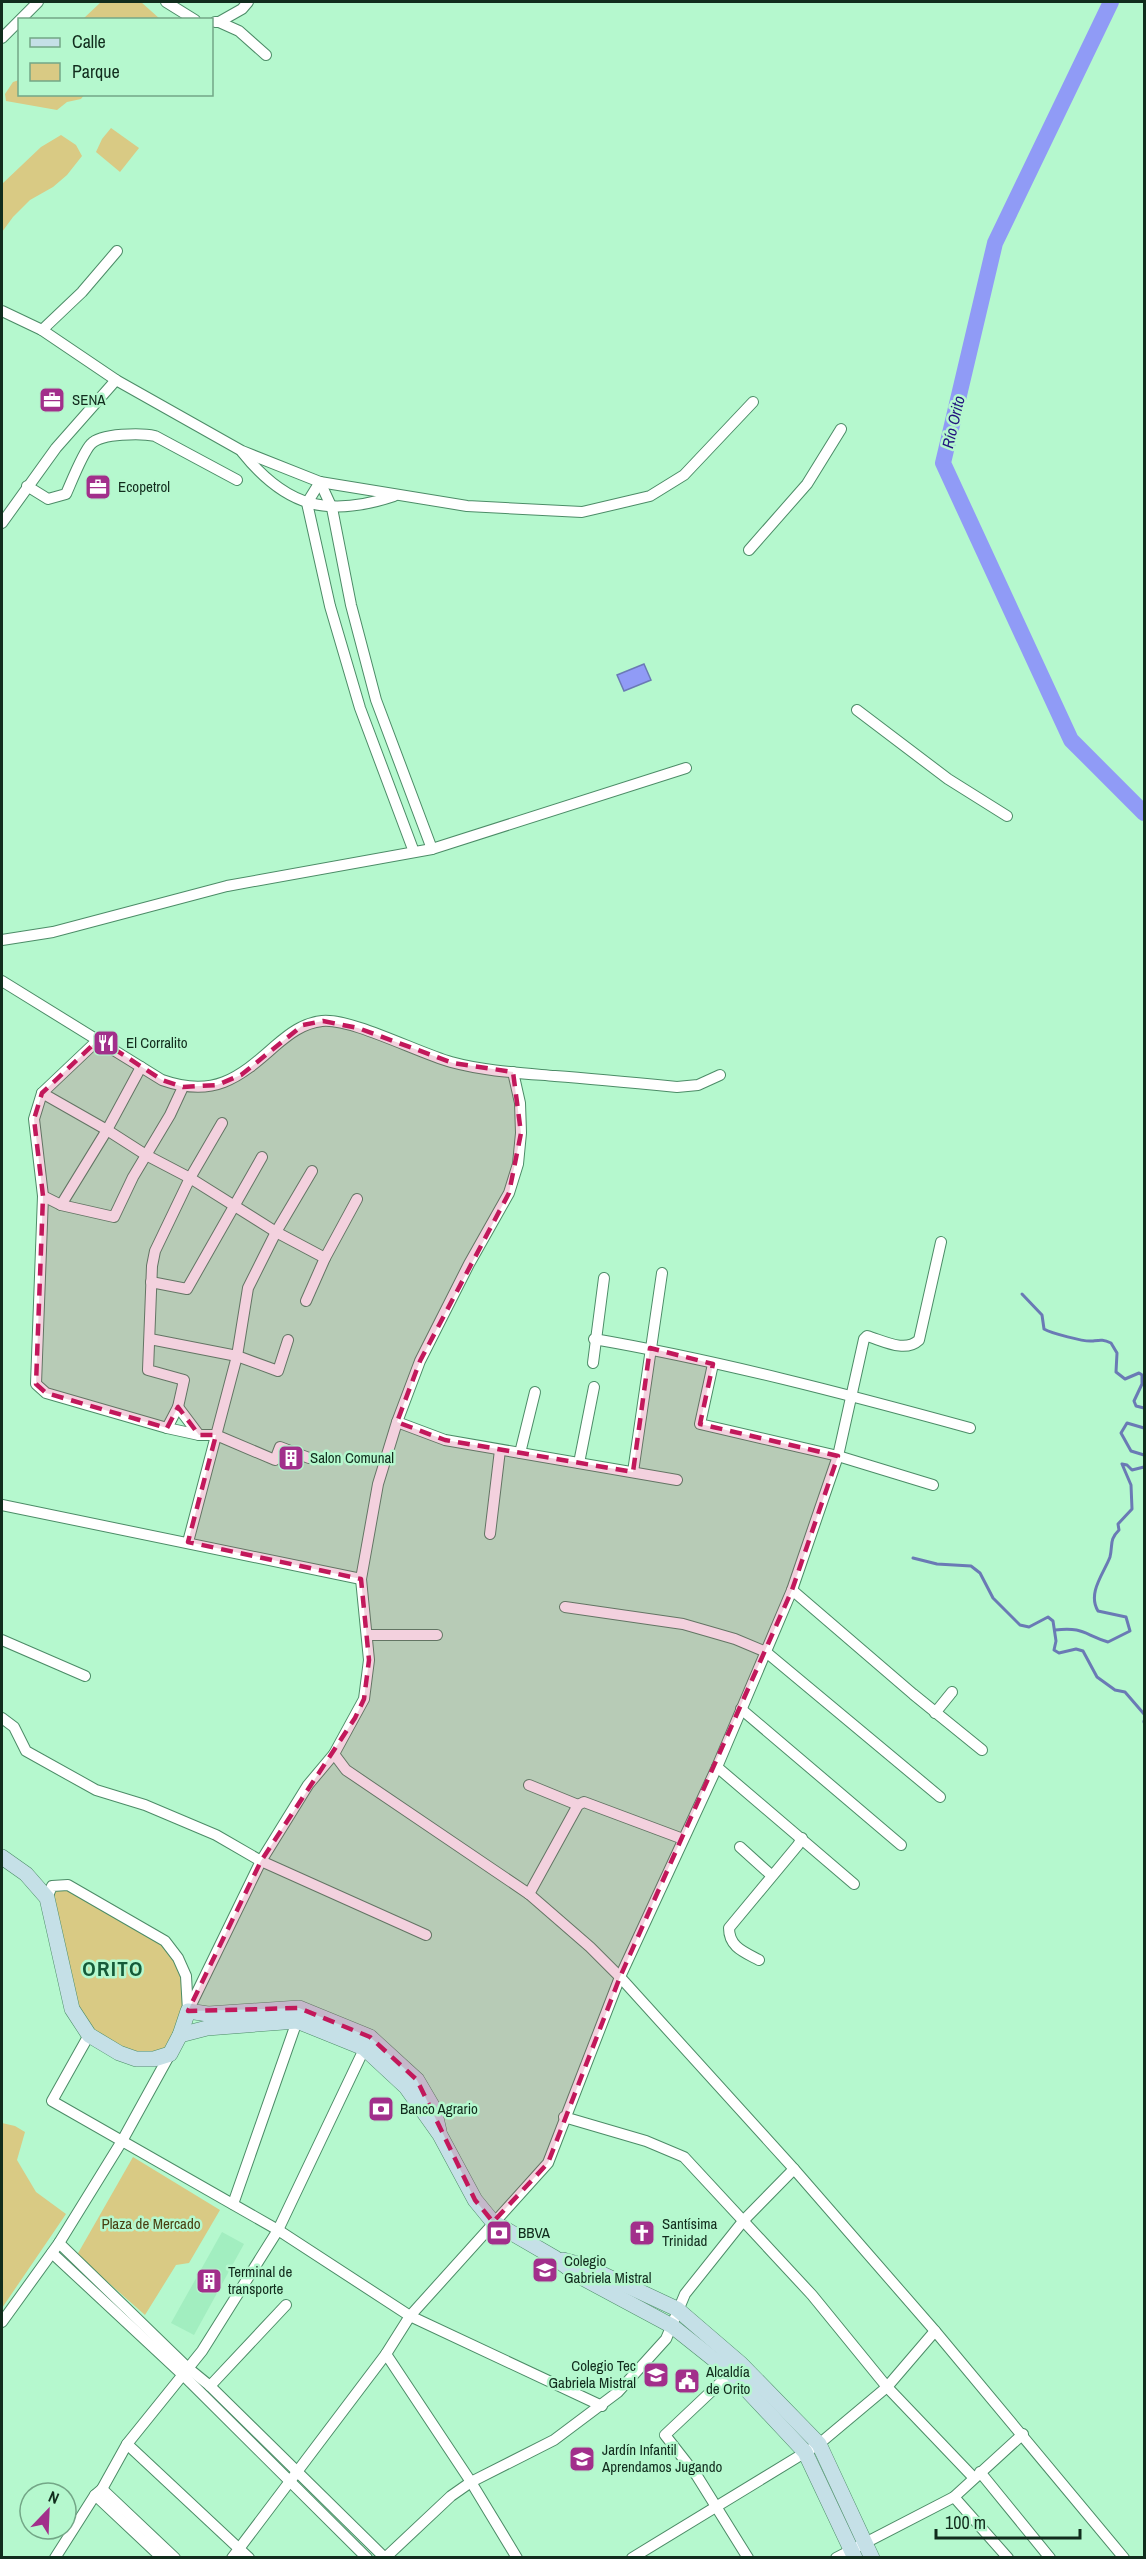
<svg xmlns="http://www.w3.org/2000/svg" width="1146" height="2559" viewBox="0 0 1146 2559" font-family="'Archivo Narrow',sans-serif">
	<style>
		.built { fill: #a2eec0 }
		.green { fill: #d9ca84 }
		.water { fill: #909bf6; stroke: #6a7ab5; stroke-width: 1.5 }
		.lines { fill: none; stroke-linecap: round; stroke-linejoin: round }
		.stream { stroke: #6a7ab5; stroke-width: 3 }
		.river { stroke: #909bf6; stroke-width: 16 }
		.minor-casing { stroke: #4c8c67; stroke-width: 12 }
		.secondary-casing { stroke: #4c8c67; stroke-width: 16 }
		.minor { stroke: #fff; stroke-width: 10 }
		.secondary { stroke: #c5e0e7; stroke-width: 15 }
		.marked { fill: #c2185b; fill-opacity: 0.2; stroke: #c2185b; stroke-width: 4.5; stroke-dasharray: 12 8; stroke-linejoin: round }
		.labels { text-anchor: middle; stroke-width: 5; stroke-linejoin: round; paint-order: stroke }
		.poi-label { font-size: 15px; fill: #112c1d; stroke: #b5f8ce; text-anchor: start }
		.park-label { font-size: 15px; fill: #483e10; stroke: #b5f8ce }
		.water-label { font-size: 16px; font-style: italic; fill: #23167e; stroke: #b5f8ce }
		.district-label { font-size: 21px; font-weight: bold; letter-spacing: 1.5px; fill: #155a38; stroke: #b5f8ce }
	</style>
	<rect width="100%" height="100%" fill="#b5f8ce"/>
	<path class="built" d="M 222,2232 L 244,2244 L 194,2335 L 171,2323 Z"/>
	<g class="green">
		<path d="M 101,2 L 141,2 L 160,19 L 83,19 Z"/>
		<path d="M 19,80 L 20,94 L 84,95 L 81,99 L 67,102 L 57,110 L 6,101 L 5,94 L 13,82 Z"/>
		<path d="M 111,128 L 139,148 L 120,172 L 96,152 L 102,139 Z"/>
		<path d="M 61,135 L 76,145 L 82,156 L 67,175 L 53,187 L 30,200 L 13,217 L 2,232 L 2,184 L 41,147 Z"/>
		<path d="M 68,1885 L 165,1941 L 178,1958 L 188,2011 L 170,2054 L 119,2053 L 72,2009 L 52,1886 Z"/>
		<path d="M 2,2123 L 15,2126 L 25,2132 L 17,2160 L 36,2192 L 66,2214 L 2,2308 Z"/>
		<path d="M 133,2157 L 220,2210 L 189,2263 L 176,2265 L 145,2315 L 77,2255 Z"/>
	</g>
	<path class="water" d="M 644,664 L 651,680 L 624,691 L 617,675 Z"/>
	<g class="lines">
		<g class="stream">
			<path d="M 1022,1294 L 1042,1315 L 1044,1329 C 1051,1333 1084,1342 1092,1341 C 1100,1340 1103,1339 1111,1343 L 1117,1353 L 1116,1372 L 1125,1379 L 1139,1373 L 1142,1375 L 1142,1384 L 1134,1401 L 1136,1406 L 1144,1408"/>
			<path d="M 1144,1428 L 1127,1423 L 1121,1433 L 1131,1451 L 1144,1455"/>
			<path d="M 913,1558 L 937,1564 L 971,1566 L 980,1573 L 993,1598 L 1020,1625 L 1029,1627 L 1048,1617 L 1053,1621 L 1056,1641 L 1054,1650 L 1059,1653 L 1076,1649 L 1083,1651 L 1097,1677 L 1115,1690 L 1125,1692 L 1144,1714"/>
			<path d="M 1055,1630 C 1084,1627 1083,1634 1108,1642 L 1130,1631 L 1126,1617 L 1098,1611 C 1087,1593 1104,1573 1110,1557 C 1113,1544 1109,1540 1119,1530 L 1118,1524 L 1132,1509 L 1131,1485 L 1122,1464 L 1127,1465 L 1132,1470 L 1144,1467"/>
			<path d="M 1144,1721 L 1144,1722"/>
		</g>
		<path class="river" d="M 1111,2 L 995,243 L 943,463 L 1071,740 L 1144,813"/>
		<g class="minor-casing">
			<g id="minor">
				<path d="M 166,2 L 195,20"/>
				<path d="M 215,22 L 219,22 L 242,9 L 248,2"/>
				<path d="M 219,22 L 239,31 L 266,55"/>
				<path d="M 2,38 L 38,2"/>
				<path d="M 2,311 L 42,330 L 116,380 L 242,451 L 320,482 L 467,506 L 582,512 L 650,496 L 684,475 L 753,402"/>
				<path d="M 42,330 L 82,292 L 117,251"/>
				<path d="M 242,452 C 286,507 328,518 394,496"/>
				<path d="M 320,482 L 307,503 L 330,606 L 360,708 L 414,852"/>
				<path d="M 320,482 L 332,508 L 351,605 L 376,700 L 432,849"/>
				<path d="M 27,486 L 48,499 L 66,494 C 71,483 83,452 91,444 C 101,433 142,433 155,436 L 237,480"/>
				<path d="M 2,523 L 56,448 L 116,380"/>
				<path d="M 749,550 L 807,484 L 841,429"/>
				<path d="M 857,710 L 948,779 L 1007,816"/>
				<path d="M 2,940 L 53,932 L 227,886 L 432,849 L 686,768"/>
				<path d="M 2,981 L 162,1080 C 213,1098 238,1079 275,1046 C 289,1034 303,1023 322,1021 C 352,1018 418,1053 451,1062 C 484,1071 520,1073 555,1076 C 595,1079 636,1083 677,1087 L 698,1085 L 720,1075"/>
				<path d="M 99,1039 L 42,1093 L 34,1119 L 43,1196 L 36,1384 L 46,1393 L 167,1428 L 199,1435 L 216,1435 L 275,1460 L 280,1447 L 309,1458"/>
				<path d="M 42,1093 L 107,1130 L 146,1155 L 190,1178 L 276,1232 L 325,1258"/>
				<path d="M 43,1196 L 61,1205 L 114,1217 L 133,1177 L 170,1115 L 183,1087"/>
				<path d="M 61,1205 L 107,1130 L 141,1067"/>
				<path d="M 151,1282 L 187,1289 L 262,1157"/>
				<path d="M 306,1301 L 325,1258 L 357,1199"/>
				<path d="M 150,1339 L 237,1356 L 278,1371 L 288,1340"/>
				<path d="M 594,1339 C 721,1361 846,1394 970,1428"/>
				<path d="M 593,1363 L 604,1278"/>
				<path d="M 713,1364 L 700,1424 L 838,1456 L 933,1485"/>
				<path d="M 178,1407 L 199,1435"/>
				<path d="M 397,1422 L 445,1440 L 677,1480"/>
				<path d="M 167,1428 L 178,1407 L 184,1380 L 148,1370 L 152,1266 L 155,1251 L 190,1178 L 222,1123"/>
				<path d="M 520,1453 L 535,1392"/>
				<path d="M 579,1463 L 594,1387"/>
				<path d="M 633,1472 L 662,1273"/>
				<path d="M 2,1505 L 361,1579"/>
				<path d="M 490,1534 L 500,1450"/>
				<path d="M 188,1542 L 237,1356 L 248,1288 L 276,1232 L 312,1171"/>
				<path d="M 792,1590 L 913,1694 L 982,1750"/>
				<path d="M 565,1607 L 683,1624 L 735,1639 L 766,1652 L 940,1797"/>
				<path d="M 367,1635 L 437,1635"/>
				<path d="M 2,1640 L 85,1676"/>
				<path d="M 741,1709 L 901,1845"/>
				<path d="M 935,1713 L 952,1692"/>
				<path d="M 2,1718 L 14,1727 L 26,1751 L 96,1790 L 145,1805 L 216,1835 L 261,1861 L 426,1935"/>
				<path d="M 334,1754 L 346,1770 L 529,1894 L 590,1947 L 620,1977 L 794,2169 L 935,2331 L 1124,2558"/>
				<path d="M 717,1767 L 854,1884"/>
				<path d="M 529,1785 L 578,1805"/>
				<path d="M 740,1847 L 771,1875"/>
				<path d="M 529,1894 L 578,1805 L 584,1802 L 683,1839"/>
				<path d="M 47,1898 L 52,1886 L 68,1885 L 165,1941 L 178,1958 L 186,1976 L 188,2011"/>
				<path d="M 759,1960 C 744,1952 729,1947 729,1928 L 798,1845 L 802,1838"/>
				<path d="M 188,2011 L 261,1861 L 308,1785 L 334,1754 L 364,1699 L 369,1660 L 361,1579 L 378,1484 L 397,1422 L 420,1361 L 469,1264 L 509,1193 L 518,1164 L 521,1133 L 520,1103 L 513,1072"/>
				<path d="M 89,2035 L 52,2101 L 278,2230 L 410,2316 L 602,2406"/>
				<path d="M 564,2117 L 646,2141 L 684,2157 L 812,2295 L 887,2387 L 974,2478"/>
				<path d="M 233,2204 L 297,2021"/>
				<path d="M 59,2243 L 188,2368 L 210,2386 L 385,2558"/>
				<path d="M 52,2253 L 183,2375 L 367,2558"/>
				<path d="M 2,2322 L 59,2243 L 122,2141 L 170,2054"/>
				<path d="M 386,2354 L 471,2482 L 517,2558"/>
				<path d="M 736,2368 L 665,2435 L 697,2476 L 748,2558"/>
				<path d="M 210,2386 L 286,2305"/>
				<path d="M 127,2444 L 249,2558"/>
				<path d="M 980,2472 L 1050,2558"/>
				<path d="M 102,2489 L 175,2558"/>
				<path d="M 95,2495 L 162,2558"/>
				<path d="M 954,2497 L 1008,2558"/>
				<path d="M 55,2558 L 95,2495 L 102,2489 L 127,2444 L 202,2351 L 278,2230 L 366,2045"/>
				<path d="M 232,2558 L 386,2354 L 410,2316 L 548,2163 L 620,1977 L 717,1767 L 792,1590 L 838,1456 L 864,1339 L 867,1336 C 884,1341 905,1353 919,1340 L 941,1242"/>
				<path d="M 385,2558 L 451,2496 L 471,2482 L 554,2440 L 618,2392 L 666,2339 L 685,2294 L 744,2220 L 794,2169"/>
				<path d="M 632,2558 L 819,2444 L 887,2387 L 935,2331"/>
				<path d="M 836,2558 L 954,2497 L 1023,2434"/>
			</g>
		</g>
		<g class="secondary-casing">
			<g id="secondary">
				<path d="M 2,1857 L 26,1874 L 47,1898 L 72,2009 L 89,2035 L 119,2053 L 136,2059 L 154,2059 L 170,2054 L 180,2035 L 188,2011 L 208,2014 L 299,2008 L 370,2037 L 417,2080 L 434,2109 L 439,2131"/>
				<path d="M 180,2035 L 207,2028 L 297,2021 L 364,2048 L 406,2087 L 440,2135 L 475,2200 L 493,2222 L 555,2258 L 579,2276 L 672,2326 L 731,2373 L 805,2452 L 855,2558"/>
				<path d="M 563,2260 L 585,2266 L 677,2309 L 741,2364 L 819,2444 L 872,2558"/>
			</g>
		</g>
		<use href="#minor" class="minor"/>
		<use href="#secondary" class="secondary"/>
	</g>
	<path class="marked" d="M 323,1021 L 358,1028 L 453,1063 L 513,1072 L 521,1133 L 509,1193 L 420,1361 L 397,1422 L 445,1440 L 633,1472 L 650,1348 L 713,1364 L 700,1424 L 838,1456 L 792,1590 L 620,1977 L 548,2163 L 493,2222 L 475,2200 L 417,2080 L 370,2037 L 299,2008 L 188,2011 L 261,1861 L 355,1718 L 364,1699 L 369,1660 L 361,1579 L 188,1542 L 216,1435 L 199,1435 L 178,1407 L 167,1428 L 46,1393 L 36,1384 L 43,1196 L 34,1119 L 42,1093 L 99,1039 L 162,1080 L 183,1087 L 217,1085 L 241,1075 L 303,1025 Z"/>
	<defs>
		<g id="office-square" transform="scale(1.35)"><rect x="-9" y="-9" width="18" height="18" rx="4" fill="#a22f8b" stroke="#b5f8ce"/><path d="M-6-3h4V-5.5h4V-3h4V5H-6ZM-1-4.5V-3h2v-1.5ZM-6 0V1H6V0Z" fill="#fff"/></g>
		<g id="restaurant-square" transform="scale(1.35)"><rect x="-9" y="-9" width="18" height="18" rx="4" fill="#a22f8b" stroke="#b5f8ce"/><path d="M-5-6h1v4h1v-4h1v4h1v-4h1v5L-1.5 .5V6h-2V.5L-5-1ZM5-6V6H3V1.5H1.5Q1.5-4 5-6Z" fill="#fff"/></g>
		<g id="building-square" transform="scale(1.35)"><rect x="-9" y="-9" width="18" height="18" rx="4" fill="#a22f8b" stroke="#b5f8ce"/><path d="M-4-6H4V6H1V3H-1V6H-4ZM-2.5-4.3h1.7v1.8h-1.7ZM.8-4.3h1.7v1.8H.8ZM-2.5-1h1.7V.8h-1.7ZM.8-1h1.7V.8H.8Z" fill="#fff"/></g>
		<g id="bank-square" transform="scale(1.35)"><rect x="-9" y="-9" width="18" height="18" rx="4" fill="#a22f8b" stroke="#b5f8ce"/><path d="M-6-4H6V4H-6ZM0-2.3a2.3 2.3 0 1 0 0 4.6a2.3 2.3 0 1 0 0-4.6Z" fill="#fff"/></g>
		<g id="church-square" transform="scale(1.35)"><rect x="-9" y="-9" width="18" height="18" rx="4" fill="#a22f8b" stroke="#b5f8ce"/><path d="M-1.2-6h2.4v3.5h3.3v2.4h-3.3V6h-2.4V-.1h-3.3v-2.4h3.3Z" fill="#fff"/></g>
		<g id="school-square" transform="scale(1.35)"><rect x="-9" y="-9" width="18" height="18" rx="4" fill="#a22f8b" stroke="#b5f8ce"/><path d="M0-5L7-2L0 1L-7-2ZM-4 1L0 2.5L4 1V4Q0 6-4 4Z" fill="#fff"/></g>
		<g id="civic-square" transform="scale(1.35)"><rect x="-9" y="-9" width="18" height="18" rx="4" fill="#a22f8b" stroke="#b5f8ce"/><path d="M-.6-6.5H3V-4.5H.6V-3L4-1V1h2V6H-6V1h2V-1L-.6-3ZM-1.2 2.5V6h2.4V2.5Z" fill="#fff"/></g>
	</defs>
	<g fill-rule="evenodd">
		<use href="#office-square" x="52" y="400"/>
		<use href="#office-square" x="98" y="487"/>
		<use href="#restaurant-square" x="106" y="1043"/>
		<use href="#building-square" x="291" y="1458"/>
		<use href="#bank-square" x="381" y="2109"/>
		<use href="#bank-square" x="499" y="2233"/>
		<use href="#church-square" x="642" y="2233"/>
		<use href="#school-square" x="545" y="2270"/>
		<use href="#building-square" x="209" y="2281"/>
		<use href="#school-square" x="656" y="2375"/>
		<use href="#civic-square" x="687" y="2381"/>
		<use href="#school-square" x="582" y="2459"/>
	</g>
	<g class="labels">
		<g class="poi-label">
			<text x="72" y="405">SENA</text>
			<text x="118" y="492">Ecopetrol</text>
			<text x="126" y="1048">El Corralito</text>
			<text x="310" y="1463">Salon Comunal</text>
			<text x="400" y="2114">Banco Agrario</text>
			<text x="662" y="2229">Santísima<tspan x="662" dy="17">Trinidad</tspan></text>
			<text x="518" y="2238">BBVA</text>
			<text x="564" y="2266">Colegio<tspan x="564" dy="17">Gabriela Mistral</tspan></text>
			<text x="228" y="2277">Terminal de<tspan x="228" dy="17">transporte</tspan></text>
			<text x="636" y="2371" text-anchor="end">Colegio Tec<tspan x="636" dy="17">Gabriela Mistral</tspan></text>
			<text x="706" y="2377">Alcaldía<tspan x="706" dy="17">de Orito</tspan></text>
			<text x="602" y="2455">Jardín Infantil<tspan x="602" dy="17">Aprendamos Jugando</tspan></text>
		</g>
		<g class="park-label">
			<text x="151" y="2229">Plaza de Mercado</text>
		</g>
		<g class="water-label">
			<text transform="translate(953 422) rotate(-77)" y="6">Río Orito</text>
		</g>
		<g class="district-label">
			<text x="113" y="1976">ORITO</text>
		</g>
	</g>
	<rect width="1146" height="2559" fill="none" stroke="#112c1d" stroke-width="6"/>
	<rect x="18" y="18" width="195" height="78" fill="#b5f8ce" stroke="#73a687" stroke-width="1.5"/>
	<rect x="30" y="38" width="30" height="9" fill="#c5e0e7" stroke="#73a687" stroke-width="1.5"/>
	<text x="72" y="48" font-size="18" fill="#112c1d">Calle</text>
	<rect x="30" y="63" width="30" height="18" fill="#d9ca84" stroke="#73a687" stroke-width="1.5"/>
	<text x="72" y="78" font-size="18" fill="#112c1d">Parque</text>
	<g transform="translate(48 2511) rotate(23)"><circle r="28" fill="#b5f8ce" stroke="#73a687" stroke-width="1.5"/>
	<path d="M0-4.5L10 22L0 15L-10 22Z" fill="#a22f8b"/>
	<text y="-9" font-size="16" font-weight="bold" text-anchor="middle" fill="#112c1d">N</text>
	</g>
	<path d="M936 2529v9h144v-9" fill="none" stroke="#112c1d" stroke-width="3"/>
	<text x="945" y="2529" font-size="18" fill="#112c1d" stroke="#b5f8ce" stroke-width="4.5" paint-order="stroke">100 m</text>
</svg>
